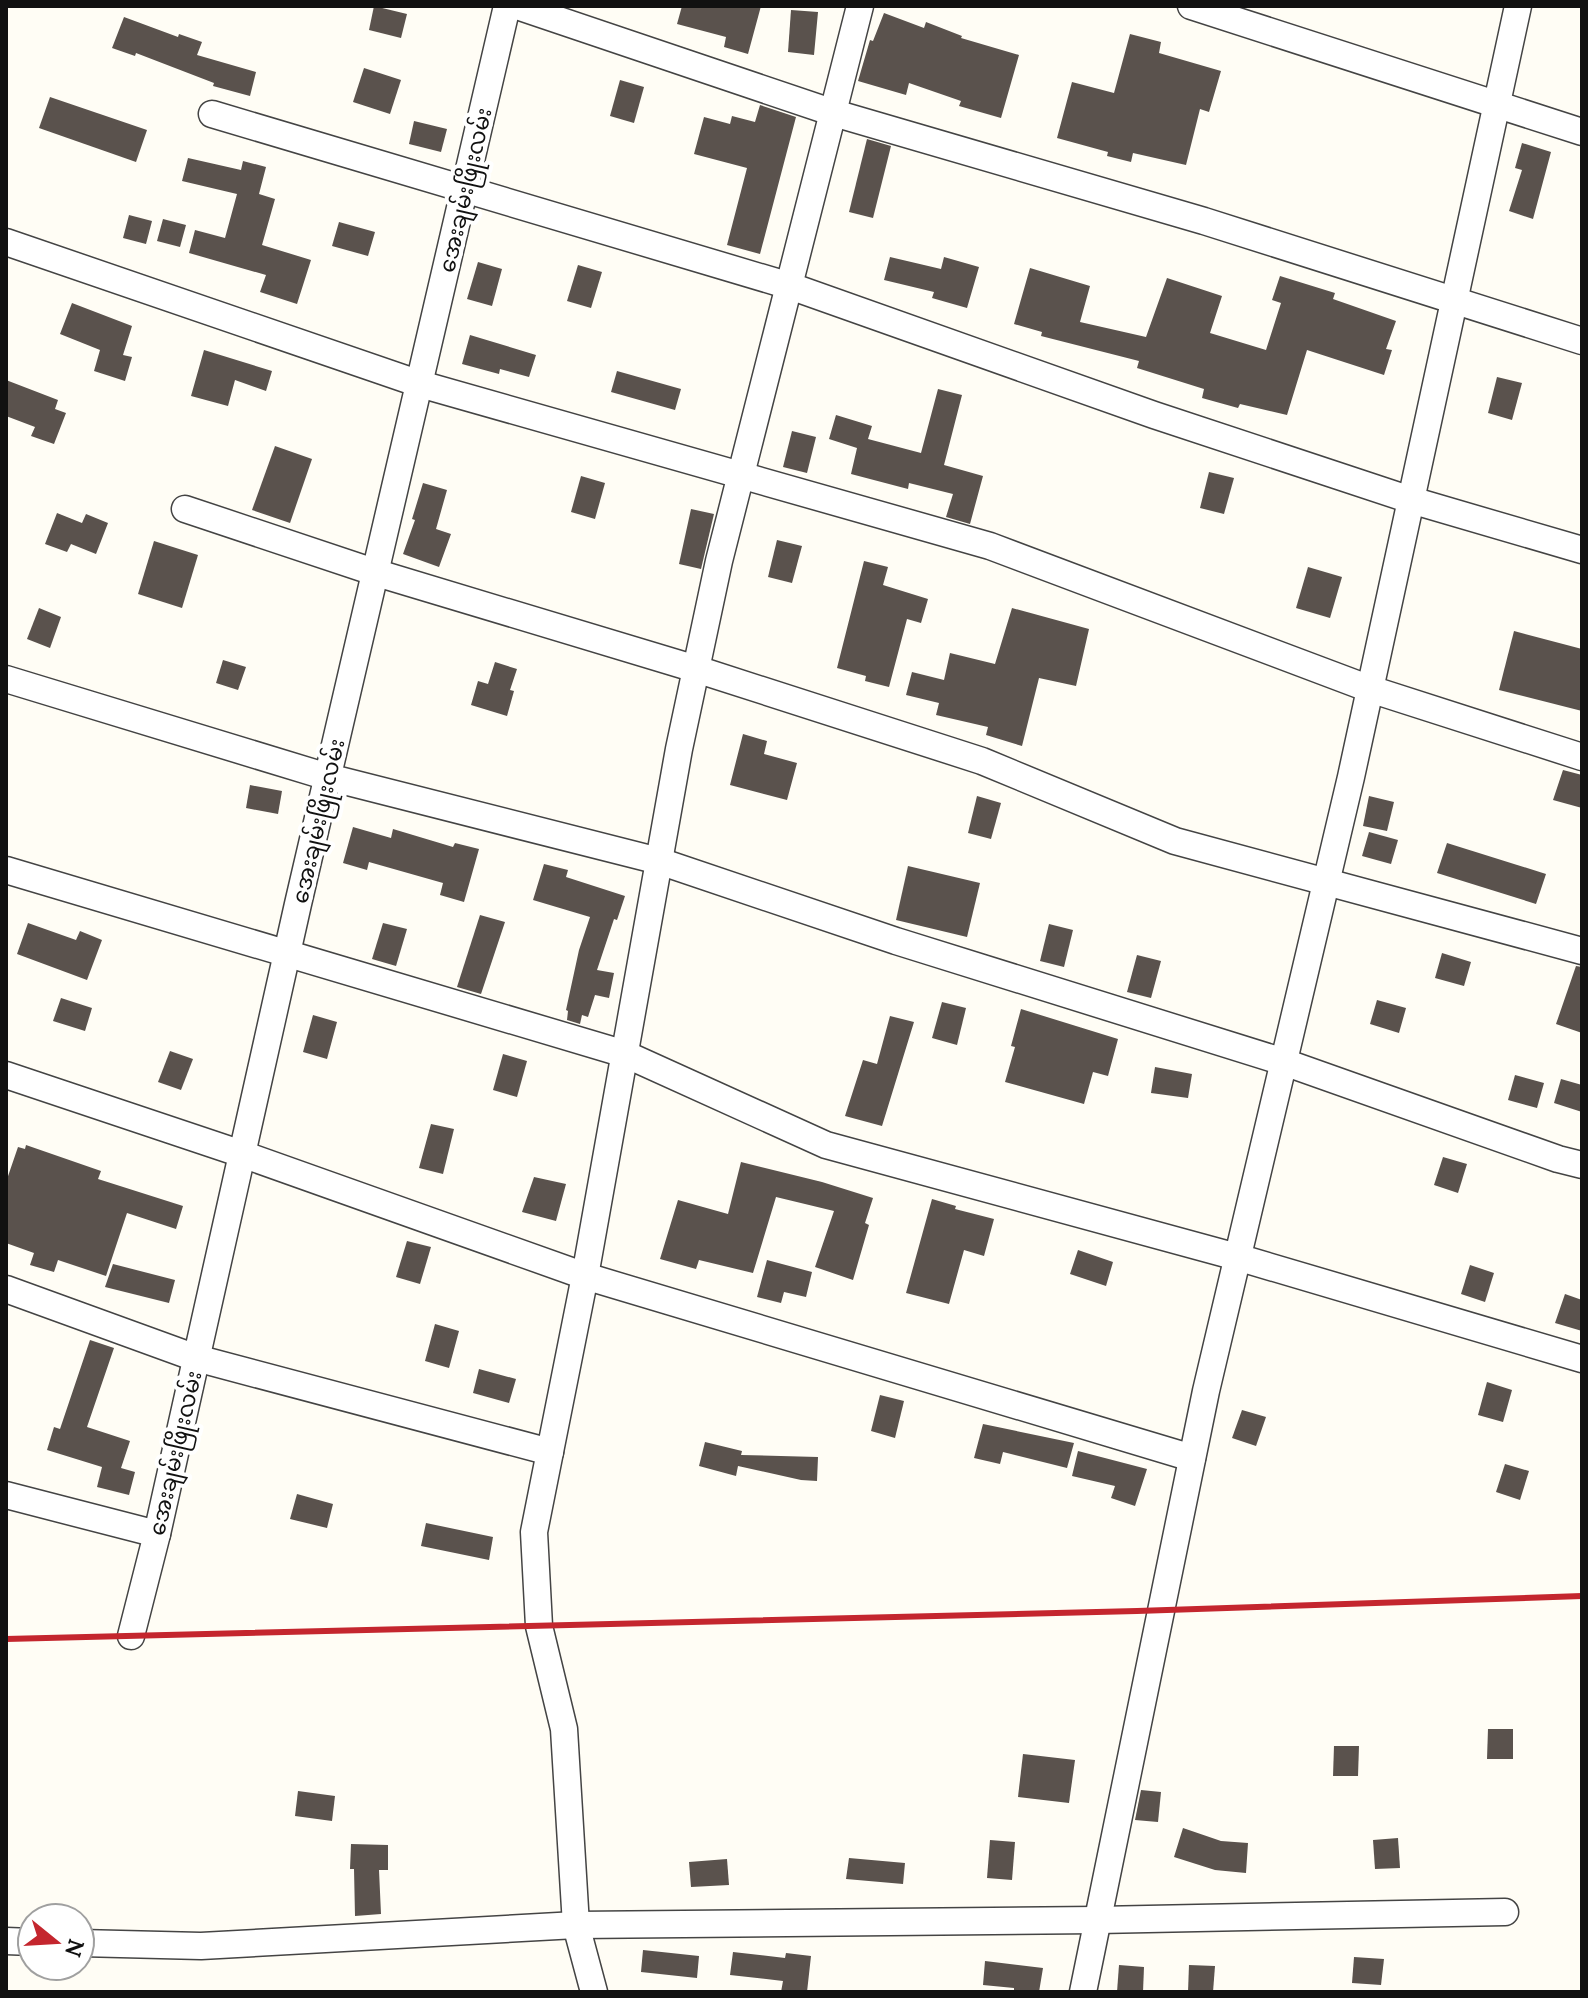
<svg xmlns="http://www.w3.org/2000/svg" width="1588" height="1998" viewBox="0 0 1588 1998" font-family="Lora,'Noto Sans Myanmar',serif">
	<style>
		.building { fill: #5a524d }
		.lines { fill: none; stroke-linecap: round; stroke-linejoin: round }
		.minor-casing { stroke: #444; stroke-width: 29 }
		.minor { stroke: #fff; stroke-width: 26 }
		.rail { stroke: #c4262e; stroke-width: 6 }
		.labels { text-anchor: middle; stroke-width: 8; stroke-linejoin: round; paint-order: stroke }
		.street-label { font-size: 22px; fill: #111; stroke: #fff }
	</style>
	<rect width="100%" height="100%" fill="#fffdf5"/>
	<g class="building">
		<path d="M 374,6 L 407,14 L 401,38 L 369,30 Z"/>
		<path d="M 682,6 L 761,6 L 748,54 L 724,47 L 726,37 L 677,24 Z"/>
		<path d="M 791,10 L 818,12 L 814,55 L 788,52 Z"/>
		<path d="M 884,13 L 924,28 L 926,22 L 962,36 L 961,38 L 1019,55 L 1001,118 L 959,106 L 961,101 L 909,83 L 906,95 L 858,81 L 870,40 L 873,41 Z"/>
		<path d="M 124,17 L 178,37 L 179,34 L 202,42 L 197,55 L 256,72 L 250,96 L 213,86 L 214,83 L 136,53 L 135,56 L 112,48 Z"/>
		<path d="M 1130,34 L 1161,42 L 1159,53 L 1221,71 L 1209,112 L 1200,109 L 1186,165 L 1133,153 L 1131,162 L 1107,156 L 1108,152 L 1057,138 L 1072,82 L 1114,93 Z"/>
		<path d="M 364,68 L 401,80 L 390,114 L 353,102 Z"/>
		<path d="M 620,80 L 644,87 L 634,123 L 610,116 Z"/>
		<path d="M 50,97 L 147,130 L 136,162 L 39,128 Z"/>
		<path d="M 760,105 L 796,117 L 760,254 L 727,245 L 747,168 L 694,154 L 704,117 L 730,124 L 732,116 L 755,122 Z"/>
		<path d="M 414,121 L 447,129 L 441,152 L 409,144 Z"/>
		<path d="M 867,139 L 891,146 L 873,218 L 849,212 Z"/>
		<path d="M 1522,143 L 1551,152 L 1533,219 L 1509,211 L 1522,170 L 1515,168 Z"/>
		<path d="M 188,158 L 241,170 L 243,161 L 266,167 L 259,194 L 275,199 L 262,245 L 311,260 L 297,304 L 260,292 L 266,275 L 189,253 L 195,230 L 225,238 L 237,194 L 182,181 Z"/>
		<path d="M 129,215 L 152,221 L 146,244 L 123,238 Z"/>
		<path d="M 163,219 L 186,225 L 180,247 L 157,241 Z"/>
		<path d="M 339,222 L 375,232 L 368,256 L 332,246 Z"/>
		<path d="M 890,257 L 941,269 L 944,257 L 979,267 L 967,308 L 932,298 L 934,292 L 884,280 Z"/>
		<path d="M 478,262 L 502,269 L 492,306 L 467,299 Z"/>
		<path d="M 578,265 L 602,272 L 591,308 L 567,301 Z"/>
		<path d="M 1030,268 L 1090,286 L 1080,322 L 1146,337 L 1167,278 L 1222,296 L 1210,333 L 1266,350 L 1281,303 L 1272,300 L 1280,276 L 1335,293 L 1333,299 L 1396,321 L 1386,349 L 1392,350 L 1384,375 L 1307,350 L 1287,415 L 1240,404 L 1238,408 L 1202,398 L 1204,389 L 1137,368 L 1139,361 L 1041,336 L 1042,332 L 1014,324 Z"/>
		<path d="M 72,303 L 132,326 L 123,355 L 132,357 L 125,381 L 94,371 L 100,350 L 60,334 Z"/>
		<path d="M 470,335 L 536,355 L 529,377 L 500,369 L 499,374 L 462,364 Z"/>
		<path d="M 204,350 L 272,371 L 266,391 L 235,380 L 228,406 L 191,396 Z"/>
		<path d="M 617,371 L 681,389 L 675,410 L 611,392 Z"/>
		<path d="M 1497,377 L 1522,383 L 1512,420 L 1488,413 Z"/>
		<path d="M 6,380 L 58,400 L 55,409 L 66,413 L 54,444 L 31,436 L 35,427 L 6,416 Z"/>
		<path d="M 938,389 L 962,395 L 944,465 L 983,476 L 970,524 L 946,517 L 953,494 L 909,483 L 908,489 L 851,474 L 857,448 L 829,439 L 836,415 L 872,426 L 868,439 L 921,453 Z"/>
		<path d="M 792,431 L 816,437 L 807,473 L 783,467 Z"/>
		<path d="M 275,446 L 312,459 L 290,523 L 252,510 Z"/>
		<path d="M 1209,472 L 1234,478 L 1224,514 L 1200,508 Z"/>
		<path d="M 581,476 L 605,483 L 595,519 L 571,512 Z"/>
		<path d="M 423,483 L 447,490 L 436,529 L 451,534 L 439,567 L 403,554 L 415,520 L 412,519 Z"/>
		<path d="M 691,509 L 714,514 L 701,569 L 679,564 Z"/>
		<path d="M 57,513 L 82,523 L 86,514 L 108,523 L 96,554 L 71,544 L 67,552 L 45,544 Z"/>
		<path d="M 777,540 L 802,546 L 792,583 L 768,577 Z"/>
		<path d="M 154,541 L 198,555 L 182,608 L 138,594 Z"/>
		<path d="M 864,561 L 888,567 L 883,585 L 928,599 L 921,623 L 907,619 L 889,687 L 865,681 L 866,676 L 837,668 Z"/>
		<path d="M 1308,567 L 1342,577 L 1330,618 L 1296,608 Z"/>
		<path d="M 39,608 L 61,617 L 50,648 L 27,639 Z"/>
		<path d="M 1012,608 L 1089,629 L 1076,686 L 1039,678 L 1022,746 L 986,735 L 988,727 L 936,715 L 939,703 L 906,695 L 912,672 L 944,680 L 950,653 L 995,664 Z"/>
		<path d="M 1514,631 L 1582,649 L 1582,711 L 1499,690 Z"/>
		<path d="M 223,660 L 246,667 L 238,690 L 216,683 Z"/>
		<path d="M 495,662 L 517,669 L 510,690 L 514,691 L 507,716 L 471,705 L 478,681 L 488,684 Z"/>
		<path d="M 743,734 L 767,741 L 764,754 L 797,763 L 787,800 L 730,785 Z"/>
		<path d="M 1563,770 L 1582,775 L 1582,808 L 1553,800 Z"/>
		<path d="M 250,785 L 282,791 L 278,814 L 246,808 Z"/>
		<path d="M 977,796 L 1001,803 L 991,839 L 968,833 Z"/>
		<path d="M 1369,796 L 1394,802 L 1387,831 L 1363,826 Z"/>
		<path d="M 353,827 L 391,838 L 393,829 L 453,847 L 455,843 L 479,849 L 464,902 L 440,895 L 443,883 L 369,862 L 367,870 L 343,863 Z"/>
		<path d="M 1369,832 L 1398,840 L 1391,864 L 1362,856 Z"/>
		<path d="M 1447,843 L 1546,874 L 1536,904 L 1437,873 Z"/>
		<path d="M 544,864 L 568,870 L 566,877 L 625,896 L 617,920 L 614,919 L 597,970 L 614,973 L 609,998 L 595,995 L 588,1017 L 582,1015 L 580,1024 L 567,1020 L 568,1011 L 566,1010 L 579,950 L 590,917 L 533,900 Z"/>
		<path d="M 908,866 L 980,883 L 967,937 L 896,920 Z"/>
		<path d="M 480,915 L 505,922 L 481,994 L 457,987 Z"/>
		<path d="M 28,923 L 76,940 L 80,931 L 102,940 L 87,980 L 17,954 Z"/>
		<path d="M 383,923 L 407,929 L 396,966 L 372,959 Z"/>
		<path d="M 1049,924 L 1073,930 L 1064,967 L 1040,961 Z"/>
		<path d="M 1442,953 L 1471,962 L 1464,986 L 1435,978 Z"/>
		<path d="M 1137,955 L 1161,961 L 1151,998 L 1127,992 Z"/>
		<path d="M 1576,966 L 1582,967 L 1582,1033 L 1556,1024 Z"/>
		<path d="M 61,998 L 92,1008 L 85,1031 L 53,1021 Z"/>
		<path d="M 1377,1000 L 1406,1008 L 1399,1033 L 1370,1024 Z"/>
		<path d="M 942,1002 L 966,1008 L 957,1045 L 932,1038 Z"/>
		<path d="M 1021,1009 L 1118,1039 L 1108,1076 L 1093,1072 L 1084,1104 L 1005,1082 L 1015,1047 L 1011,1046 Z"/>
		<path d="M 313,1015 L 337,1022 L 327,1059 L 303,1052 Z"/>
		<path d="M 890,1016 L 914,1022 L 882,1126 L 845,1116 L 863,1060 L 877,1064 Z"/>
		<path d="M 170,1051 L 193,1059 L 181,1090 L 158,1082 Z"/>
		<path d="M 503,1054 L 527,1061 L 517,1097 L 493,1090 Z"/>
		<path d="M 1155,1067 L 1192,1074 L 1188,1098 L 1151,1093 Z"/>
		<path d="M 1515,1075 L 1544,1083 L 1537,1108 L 1508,1100 Z"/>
		<path d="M 1561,1079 L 1582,1085 L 1582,1112 L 1554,1103 Z"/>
		<path d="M 431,1124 L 454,1129 L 443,1174 L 419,1168 Z"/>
		<path d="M 26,1145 L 101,1171 L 98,1179 L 183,1206 L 176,1229 L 127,1213 L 106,1276 L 58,1260 L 54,1272 L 30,1265 L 34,1253 L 6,1243 L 6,1182 L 18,1147 L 25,1149 Z"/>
		<path d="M 1443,1157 L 1467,1164 L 1458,1193 L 1434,1185 Z"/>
		<path d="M 741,1162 L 822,1182 L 873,1198 L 865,1223 L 869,1225 L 853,1280 L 815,1267 L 834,1211 L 776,1197 L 753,1273 L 699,1260 L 696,1269 L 660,1259 L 678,1200 L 728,1214 Z"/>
		<path d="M 534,1177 L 566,1184 L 556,1221 L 522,1212 Z"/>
		<path d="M 932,1199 L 956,1206 L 955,1209 L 994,1219 L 984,1256 L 964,1250 L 949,1304 L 906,1293 Z"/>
		<path d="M 407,1241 L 431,1247 L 420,1284 L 396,1277 Z"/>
		<path d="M 1078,1250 L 1113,1262 L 1106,1286 L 1070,1274 Z"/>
		<path d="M 767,1260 L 812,1272 L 806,1297 L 784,1292 L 781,1303 L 757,1297 Z"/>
		<path d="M 113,1264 L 175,1280 L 169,1303 L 105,1287 Z"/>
		<path d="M 1470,1265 L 1494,1273 L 1485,1302 L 1461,1294 Z"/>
		<path d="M 1565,1294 L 1582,1300 L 1582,1331 L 1555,1323 Z"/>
		<path d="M 435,1324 L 459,1331 L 449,1368 L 425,1361 Z"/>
		<path d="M 90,1340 L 114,1348 L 87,1427 L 130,1441 L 121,1468 L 135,1472 L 129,1495 L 97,1487 L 102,1467 L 47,1450 L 54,1427 L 60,1429 Z"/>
		<path d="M 479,1369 L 516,1379 L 509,1403 L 473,1393 Z"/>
		<path d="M 1487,1382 L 1512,1390 L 1503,1422 L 1478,1415 Z"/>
		<path d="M 880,1395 L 904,1401 L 895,1438 L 871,1431 Z"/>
		<path d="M 1242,1410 L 1266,1417 L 1256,1446 L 1232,1438 Z"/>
		<path d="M 983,1424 L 1074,1443 L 1067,1468 L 1003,1452 L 1000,1464 L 974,1458 Z"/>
		<path d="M 705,1442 L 742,1451 L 741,1455 L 818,1457 L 817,1481 L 801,1480 L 738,1466 L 736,1476 L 699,1466 Z"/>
		<path d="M 1078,1451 L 1147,1469 L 1135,1506 L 1111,1498 L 1115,1486 L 1072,1476 Z"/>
		<path d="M 1505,1464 L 1529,1471 L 1520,1500 L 1496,1492 Z"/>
		<path d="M 297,1494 L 333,1504 L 327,1528 L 290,1519 Z"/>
		<path d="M 426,1523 L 493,1537 L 489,1560 L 421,1546 Z"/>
		<path d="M 1488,1729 L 1513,1729 L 1513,1759 L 1487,1759 Z"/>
		<path d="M 1334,1746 L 1359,1746 L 1358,1776 L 1333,1776 Z"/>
		<path d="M 1023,1754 L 1075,1760 L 1069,1803 L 1018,1797 Z"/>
		<path d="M 1141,1790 L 1161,1792 L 1158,1822 L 1135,1820 Z"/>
		<path d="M 298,1791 L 335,1796 L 332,1821 L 295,1816 Z"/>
		<path d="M 1183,1828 L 1221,1841 L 1248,1843 L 1246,1873 L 1215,1870 L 1174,1857 Z"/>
		<path d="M 1398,1838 L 1400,1868 L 1375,1869 L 1373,1840 Z"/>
		<path d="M 990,1840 L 1015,1842 L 1012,1880 L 987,1878 Z"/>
		<path d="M 351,1844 L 388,1845 L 388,1870 L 379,1870 L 381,1914 L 355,1916 L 354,1869 L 350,1869 Z"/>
		<path d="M 849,1858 L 905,1863 L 903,1884 L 846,1879 Z"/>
		<path d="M 727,1859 L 729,1885 L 691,1887 L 689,1862 Z"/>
		<path d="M 643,1950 L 699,1956 L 697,1978 L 641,1972 Z"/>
		<path d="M 733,1952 L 785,1958 L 786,1953 L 811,1956 L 807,1992 L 781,1992 L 783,1981 L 730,1975 Z"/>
		<path d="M 1354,1957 L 1384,1959 L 1381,1985 L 1352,1983 Z"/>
		<path d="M 985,1961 L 1043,1968 L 1039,1992 L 1014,1992 L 1014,1988 L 983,1985 Z"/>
		<path d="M 1119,1965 L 1144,1967 L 1143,1992 L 1117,1992 Z"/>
		<path d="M 1189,1965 L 1215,1966 L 1213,1992 L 1188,1992 Z"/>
	</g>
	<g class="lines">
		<g class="minor-casing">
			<g id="minor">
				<path d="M 517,6 L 834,113 L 1204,221 L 1582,341"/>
				<path d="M 1191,6 L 1582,132"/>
				<path d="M 212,114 L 790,286 L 1154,415 L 1411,500 L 1582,550"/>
				<path d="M 6,242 L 420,384 L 990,546 L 1370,689 L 1582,757"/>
				<path d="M 185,509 L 377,573 L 696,669 L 982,761 L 1175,841 L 1582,951"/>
				<path d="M 6,679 L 328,777 L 659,861 L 896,941 L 1284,1062 L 1558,1159 L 1582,1165"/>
				<path d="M 6,870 L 625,1054 L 826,1145 L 1237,1257 L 1582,1359"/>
				<path d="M 6,1075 L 242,1154 L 585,1276 L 1192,1458"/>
				<path d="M 6,1289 L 196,1358 L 550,1452"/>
				<path d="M 6,1495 L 157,1534"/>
				<path d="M 131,1636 L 157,1534 L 298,904 L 507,6"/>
				<path d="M 6,1941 L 32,1942"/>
				<path d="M 80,1943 L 201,1946 L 576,1925 L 1098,1920 L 1505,1912"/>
				<path d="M 594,1992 L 576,1925 L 564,1729 L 539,1626 L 534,1532 L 585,1276 L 679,749 L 719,561 L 860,6"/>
				<path d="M 1083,1992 L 1206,1391 L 1351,777 L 1518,6"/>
			</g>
		</g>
		<use href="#minor" class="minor"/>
		<path class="rail" d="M 6,1639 L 1137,1611 L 1582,1596"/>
	</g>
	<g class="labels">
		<g class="street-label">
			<text transform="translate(465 190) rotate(-77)" y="8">အေးချမ်းဖြိုးလမ်း</text>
			<text transform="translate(318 821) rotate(-77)" y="8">အေးချမ်းဖြိုးလမ်း</text>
			<text transform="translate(175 1453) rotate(-77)" y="8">အေးချမ်းဖြိုးလမ်း</text>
		</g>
	</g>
	<rect width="1588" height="1998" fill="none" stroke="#111111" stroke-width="16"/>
	<g transform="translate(56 1942) rotate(108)"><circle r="38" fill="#ffffff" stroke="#a0a0a0" stroke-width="2"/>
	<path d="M0-6L14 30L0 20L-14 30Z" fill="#c4262e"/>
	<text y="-12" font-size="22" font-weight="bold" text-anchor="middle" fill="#111111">N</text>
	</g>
</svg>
